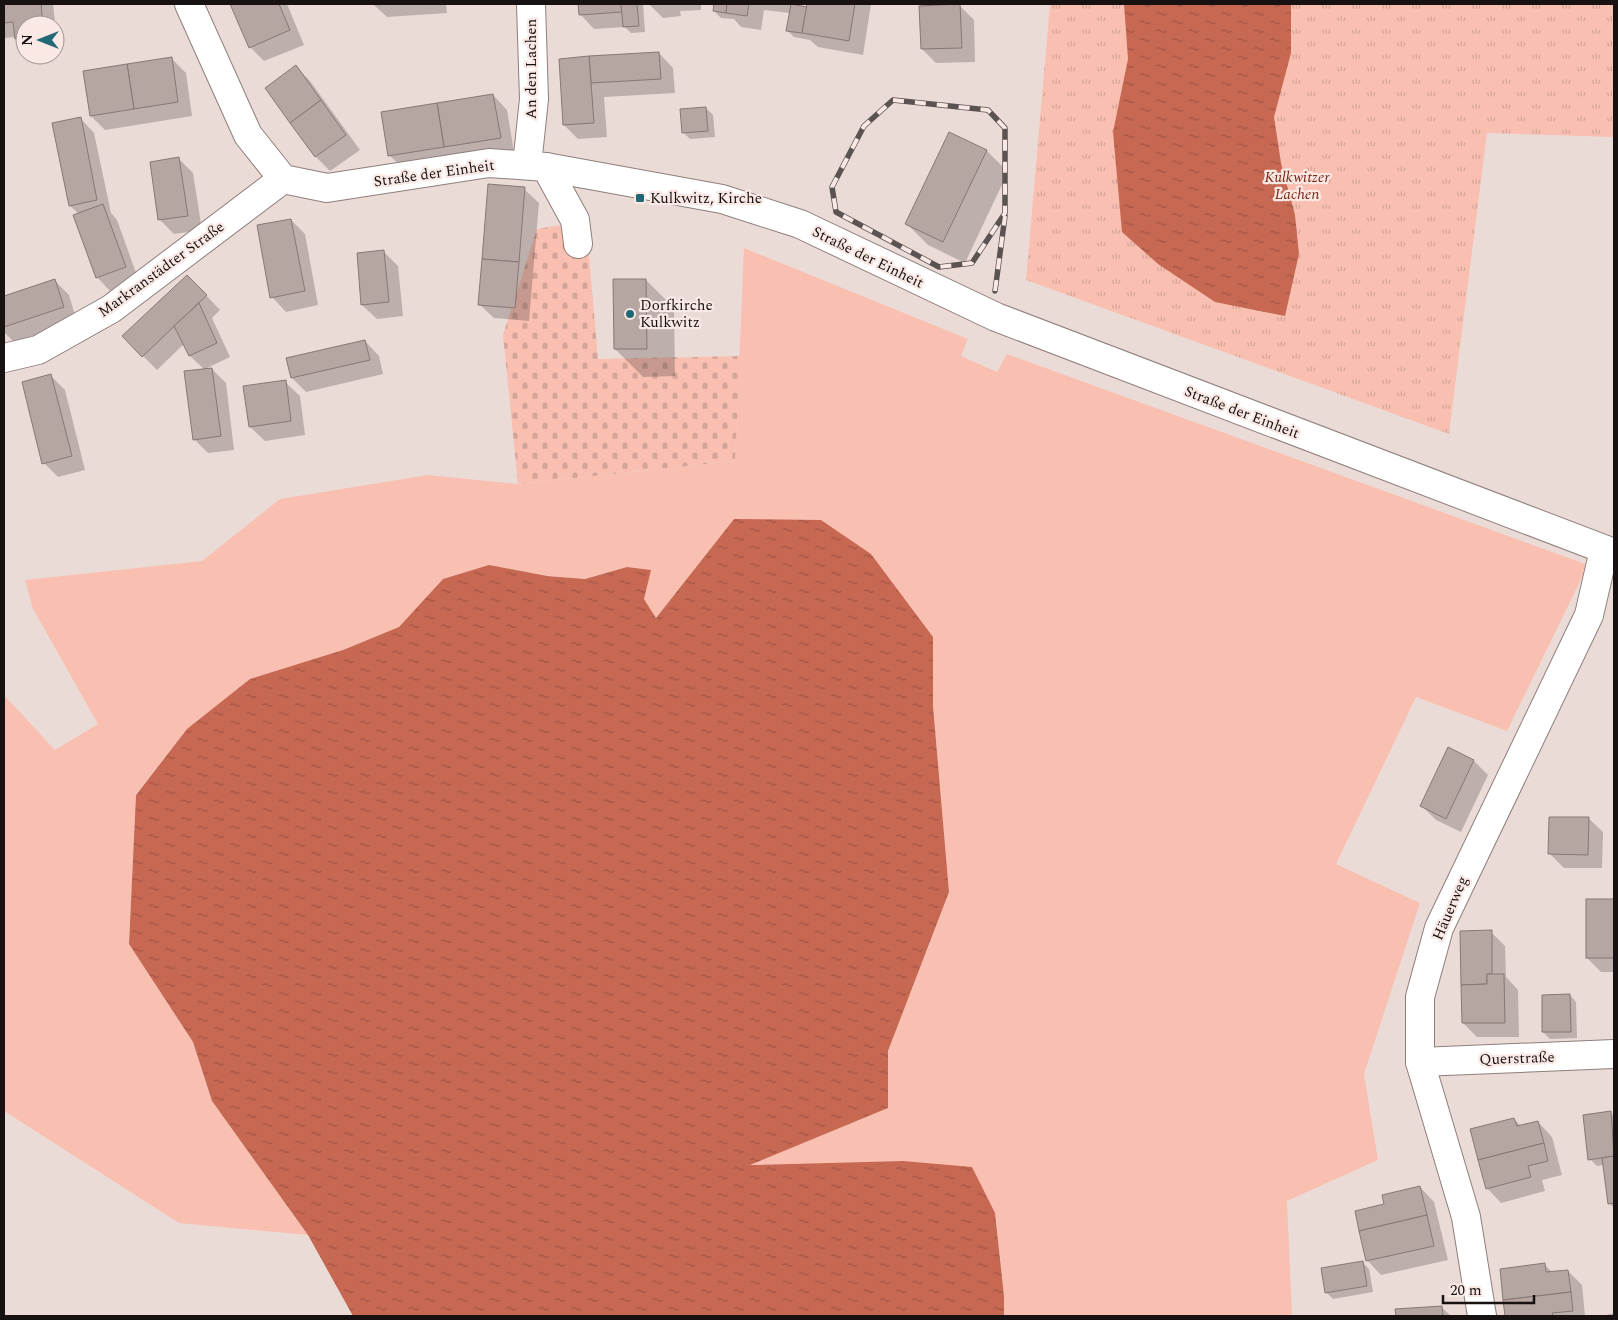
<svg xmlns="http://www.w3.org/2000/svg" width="1618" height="1320" viewBox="0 0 1618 1320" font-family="Spectral,serif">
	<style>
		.grass { fill: #f9c0b2 }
		.cemetery { fill: url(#cemetery-stones) }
		.park { fill: url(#park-tufts) }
		.water { fill: url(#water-ripples) }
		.shadow { fill: #0003 }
		.building { fill: #b6a6a2; stroke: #877875 }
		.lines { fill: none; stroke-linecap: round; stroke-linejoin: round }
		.minor-casing { stroke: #8e7f7c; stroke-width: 30 }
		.minor { stroke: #fff; stroke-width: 28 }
		.rail-casing { stroke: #5b5351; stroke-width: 5.5 }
		.rail { stroke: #f9e8e4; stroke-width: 4; stroke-dasharray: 11; stroke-linecap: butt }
		.poi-dot { fill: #206876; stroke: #f9e8e4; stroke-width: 2 }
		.labels { text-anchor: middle; stroke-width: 4.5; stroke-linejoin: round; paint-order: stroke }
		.street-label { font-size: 15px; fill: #171211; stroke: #f9e8e4 }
		.park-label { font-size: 15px; font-style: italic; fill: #7b2311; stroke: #f9e8e4 }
		.poi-label { font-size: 15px; fill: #171211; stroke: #f9e8e4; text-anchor: start }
	</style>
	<defs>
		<pattern id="cemetery-stones" width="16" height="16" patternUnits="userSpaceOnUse" patternTransform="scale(1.25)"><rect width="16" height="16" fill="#f9c0b2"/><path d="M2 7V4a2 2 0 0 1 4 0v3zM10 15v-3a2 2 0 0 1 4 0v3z" fill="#d5a498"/></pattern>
		<pattern id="park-tufts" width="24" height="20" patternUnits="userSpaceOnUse" patternTransform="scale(1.25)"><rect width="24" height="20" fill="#f9c0b2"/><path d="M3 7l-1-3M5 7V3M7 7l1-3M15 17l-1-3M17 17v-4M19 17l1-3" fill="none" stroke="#d5a498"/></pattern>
		<pattern id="water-ripples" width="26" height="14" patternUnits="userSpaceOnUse" patternTransform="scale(1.25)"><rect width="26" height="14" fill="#c76853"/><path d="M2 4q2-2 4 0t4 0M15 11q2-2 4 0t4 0" fill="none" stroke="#a15443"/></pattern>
	</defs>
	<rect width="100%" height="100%" fill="#ebdbd7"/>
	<path class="grass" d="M 744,248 L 968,339 L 961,356 L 997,372 L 1007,354 L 1588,565 L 1507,731 L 1416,697 L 1336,864 L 1420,903 L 1364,1074 L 1378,1160 L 1287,1201 L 1292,1316 L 1004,1316 L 1004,1296 L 995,1213 L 903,1161 L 748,1165 L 888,1108 L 888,1051 L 949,892 L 933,706 L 933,637 L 734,519 L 656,618 L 644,599 L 650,570 L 627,567 L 585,579 L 547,576 L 443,579 L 399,627 L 343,650 L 187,729 L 136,794 L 129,944 L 193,1042 L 212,1101 L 308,1235 L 179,1223 L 4,1111 L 4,695 L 55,750 L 98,724 L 33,609 L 25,580 L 202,561 L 280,499 L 428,475 L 518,484 L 735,461 Z"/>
	<path class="cemetery" d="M 586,221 L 598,359 L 740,356 L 735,461 L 518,484 L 503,335 L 537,229 Z"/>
	<path class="park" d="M 1050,4 L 1614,4 L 1614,137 L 1487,133 L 1449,434 L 1026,280 Z"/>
	<g class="water">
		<path d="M 1124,4 L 1291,4 L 1291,53 L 1274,117 L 1281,163 L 1295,215 L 1299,254 L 1285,316 L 1215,302 L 1158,264 L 1122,232 L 1113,132 L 1128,59 Z"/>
		<path d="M 734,519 L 821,520 L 871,554 L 933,637 L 933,706 L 949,892 L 888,1051 L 888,1108 L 750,1165 L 903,1161 L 972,1167 L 995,1213 L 1004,1296 L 1004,1316 L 353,1316 L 308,1235 L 212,1101 L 193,1042 L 129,944 L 136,795 L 187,729 L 250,679 L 343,650 L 399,627 L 443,579 L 489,565 L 547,576 L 585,579 L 627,567 L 651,570 L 644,599 L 656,618 Z"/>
	</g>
	<g class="shadow">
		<path d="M 4,4 L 53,4 L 58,50 L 55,50 L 55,25 L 25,25 L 25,47 L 16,37 L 4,38 Z"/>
		<path d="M 232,4 L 287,4 L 304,45 L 264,61 L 250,47 Z"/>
		<path d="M 373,4 L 446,4 L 447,13 L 387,17 Z"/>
		<path d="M 579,4 L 643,4 L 645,32 L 631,33 L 625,27 L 594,29 L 580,14 Z"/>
		<path d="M 649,4 L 701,4 L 701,10 L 680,11 L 681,16 L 663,18 Z"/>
		<path d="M 715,4 L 790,4 L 807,8 L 808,4 L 871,4 L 863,55 L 818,47 L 810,40 L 794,37 L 787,30 L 790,13 L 764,10 L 761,30 L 741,27 L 734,19 L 721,18 L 714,11 Z"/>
		<path d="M 920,4 L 958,4 L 974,20 L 975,62 L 936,63 L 922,49 Z"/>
		<path d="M 659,53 L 673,68 L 675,93 L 604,97 L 607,137 L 578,139 L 564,125 L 560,60 Z"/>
		<path d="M 171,58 L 186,73 L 192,116 L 105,130 L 91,116 L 84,72 Z"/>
		<path d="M 296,67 L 310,81 L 360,150 L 330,171 L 316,157 L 267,88 Z"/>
		<path d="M 493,95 L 507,110 L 514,152 L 404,169 L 389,155 Z"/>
		<path d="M 706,108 L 713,115 L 715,137 L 690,139 L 683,132 Z"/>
		<path d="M 80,118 L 94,133 L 111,213 L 117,220 L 139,281 L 111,292 L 97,277 L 79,214 L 70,206 Z"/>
		<path d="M 950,134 L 987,151 L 1008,172 L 965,263 L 928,245 L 907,224 Z"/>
		<path d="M 179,159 L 193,173 L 202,230 L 174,234 L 160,220 Z"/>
		<path d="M 524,189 L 539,203 L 529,321 L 494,318 L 479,304 Z"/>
		<path d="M 291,220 L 305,234 L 318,305 L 286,312 L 272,297 Z"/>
		<path d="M 384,252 L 398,266 L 403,316 L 377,319 L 362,305 Z"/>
		<path d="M 646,280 L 674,308 L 675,376 L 643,377 L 615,349 Z"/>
		<path d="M 55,281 L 69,295 L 77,322 L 14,342 L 4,332 L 4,297 Z"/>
		<path d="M 202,291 L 220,310 L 212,318 L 230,357 L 205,369 L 212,369 L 226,383 L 234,450 L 208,453 L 194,439 L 205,370 L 190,356 L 184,344 L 157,370 L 143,356 Z"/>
		<path d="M 365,341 L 379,356 L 383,374 L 306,392 L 292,378 Z"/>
		<path d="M 51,376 L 65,390 L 85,470 L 58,477 L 44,463 Z"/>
		<path d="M 285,382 L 300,396 L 305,435 L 265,441 L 250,427 Z"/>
		<path d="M 1449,749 L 1474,761 L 1488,775 L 1461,832 L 1436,820 L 1422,806 Z"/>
		<path d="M 1588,818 L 1603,832 L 1602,868 L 1564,868 L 1550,854 Z"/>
		<path d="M 1587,901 L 1614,901 L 1614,972 L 1601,972 L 1587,958 Z"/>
		<path d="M 1491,932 L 1505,946 L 1506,977 L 1518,990 L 1519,1037 L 1477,1037 L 1463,1023 Z"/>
		<path d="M 1570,995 L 1576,1002 L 1577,1038 L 1550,1039 L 1543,1032 Z"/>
		<path d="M 1610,1113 L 1614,1116 L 1614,1208 L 1609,1203 L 1604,1165 L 1597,1166 L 1590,1159 Z"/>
		<path d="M 1514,1119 L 1521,1126 L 1538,1122 L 1552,1137 L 1562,1175 L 1542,1180 L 1545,1191 L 1501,1203 L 1487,1188 Z"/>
		<path d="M 1420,1187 L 1434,1202 L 1448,1260 L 1381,1275 L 1367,1260 Z"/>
		<path d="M 1362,1262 L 1369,1269 L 1373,1292 L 1333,1299 L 1326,1292 Z"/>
		<path d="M 1545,1265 L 1553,1273 L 1568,1271 L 1582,1285 L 1585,1316 L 1507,1316 L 1501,1270 Z"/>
		<path d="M 1441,1307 L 1451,1316 L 1397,1316 L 1396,1310 Z"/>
		<path d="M 1614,1313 L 1614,1316 L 1602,1316 Z"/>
	</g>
	<g class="building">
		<path d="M 4,4 L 41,4 L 43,25 L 25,25 L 25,38 L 15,39 L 13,22 L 4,23 Z"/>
		<path d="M 230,4 L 279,4 L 290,30 L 249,48 Z"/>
		<path d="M 578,4 L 621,4 L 622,12 L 579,15 Z"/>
		<path d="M 621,4 L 637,4 L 639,26 L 623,27 Z"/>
		<path d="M 714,4 L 727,4 L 726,13 L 713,11 Z"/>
		<path d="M 727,4 L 749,4 L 747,16 L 726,13 Z"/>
		<path d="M 791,4 L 807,7 L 802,33 L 786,31 Z"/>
		<path d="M 807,4 L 855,4 L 849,41 L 802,33 Z"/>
		<path d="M 960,4 L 962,48 L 921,49 L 919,6 Z"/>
		<path d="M 659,52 L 661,79 L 591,83 L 589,56 Z"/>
		<path d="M 589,56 L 594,123 L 563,125 L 559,59 Z"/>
		<path d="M 172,57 L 178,102 L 134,109 L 127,64 Z"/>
		<path d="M 127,64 L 134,109 L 90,116 L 83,71 Z"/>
		<path d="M 296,65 L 321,100 L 290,123 L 265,88 Z"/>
		<path d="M 493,94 L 501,138 L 444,147 L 437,103 Z"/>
		<path d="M 321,100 L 346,135 L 315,157 L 290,123 Z"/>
		<path d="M 437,103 L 444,147 L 388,156 L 381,112 Z"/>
		<path d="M 706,107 L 708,131 L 682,133 L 680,109 Z"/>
		<path d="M 81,117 L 97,200 L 69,206 L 52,123 Z"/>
		<path d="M 949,132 L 987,150 L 943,242 L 905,224 Z"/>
		<path d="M 179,157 L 188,216 L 158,220 L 150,162 Z"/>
		<path d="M 488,184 L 525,187 L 519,262 L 482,259 Z"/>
		<path d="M 103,204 L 126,267 L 96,278 L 73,215 Z"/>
		<path d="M 291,219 L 305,291 L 270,298 L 257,225 Z"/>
		<path d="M 384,250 L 389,302 L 361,305 L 357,253 Z"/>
		<path d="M 482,259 L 519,262 L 515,308 L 478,305 Z"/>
		<path d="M 187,275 L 207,295 L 142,357 L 122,336 Z"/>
		<path d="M 55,279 L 64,307 L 4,327 L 4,296 Z"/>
		<path d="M 613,279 L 646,279 L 647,349 L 614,349 Z"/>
		<path d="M 199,303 L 217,343 L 189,356 L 174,326 Z"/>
		<path d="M 365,340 L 370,360 L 291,378 L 286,358 Z"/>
		<path d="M 212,368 L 221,436 L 193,440 L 184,371 Z"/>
		<path d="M 51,374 L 72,456 L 42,464 L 22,382 Z"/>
		<path d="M 286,380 L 291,421 L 249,427 L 243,386 Z"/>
		<path d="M 1448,747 L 1474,760 L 1446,819 L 1420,806 Z"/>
		<path d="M 1549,817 L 1589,817 L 1588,855 L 1548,854 Z"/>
		<rect x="1586" y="899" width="28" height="59"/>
		<path d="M 1492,930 L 1492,974 L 1487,974 L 1487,984 L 1461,985 L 1460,931 Z"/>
		<path d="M 1487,974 L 1504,974 L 1505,1023 L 1462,1023 L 1461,985 L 1487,984 Z"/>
		<path d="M 1570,994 L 1571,1032 L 1542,1032 L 1542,995 Z"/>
		<path d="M 1611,1111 L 1614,1156 L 1588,1160 L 1583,1115 Z"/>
		<path d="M 1514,1118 L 1517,1126 L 1538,1121 L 1544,1143 L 1478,1160 L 1470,1129 Z"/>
		<path d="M 1544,1143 L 1548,1161 L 1528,1166 L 1531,1177 L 1486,1189 L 1478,1160 Z"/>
		<path d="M 1614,1156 L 1614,1203 L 1608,1204 L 1602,1158 Z"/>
		<path d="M 1420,1186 L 1427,1215 L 1359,1231 L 1355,1211 L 1384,1204 L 1382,1195 Z"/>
		<path d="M 1427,1215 L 1434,1246 L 1366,1261 L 1359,1231 Z"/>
		<path d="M 1363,1261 L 1367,1286 L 1325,1293 L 1321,1268 Z"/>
		<path d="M 1545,1263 L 1546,1272 L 1568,1270 L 1571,1292 L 1503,1300 L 1500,1269 Z"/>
		<path d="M 1571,1292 L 1573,1311 L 1552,1313 L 1553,1316 L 1505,1316 L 1503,1300 Z"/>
		<path d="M 1442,1306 L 1443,1316 L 1396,1316 L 1395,1309 Z"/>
	</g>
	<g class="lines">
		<g class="minor-casing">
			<g id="minor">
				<path d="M 189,4 L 248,135 L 283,179 L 327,188 L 489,163 L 546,167 L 722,199 L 800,224 L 996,317 L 1614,553"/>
				<path d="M 527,165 L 534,99 L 531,4"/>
				<path d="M 546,167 L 575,220 L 578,244"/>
				<path d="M 4,358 L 38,350 L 111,309 L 283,179"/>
				<path d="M 1420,1062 L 1614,1054"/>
				<path d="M 1482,1316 L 1466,1217 L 1420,1062 L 1420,997 L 1439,928 L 1589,615 L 1604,550"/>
			</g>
		</g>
		<use href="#minor" class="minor"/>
		<g class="rail-casing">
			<g id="rail">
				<path d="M 893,100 L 988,110 L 1005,128 L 1005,213 L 972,263 L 939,267 L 836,212 L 832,187 L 864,126 Z"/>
				<path d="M 995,291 L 1005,216"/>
			</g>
		</g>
		<use href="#rail" class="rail"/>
	</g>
	<g class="poi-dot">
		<rect x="635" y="193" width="10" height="10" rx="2.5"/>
		<circle cx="630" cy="314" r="5"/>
	</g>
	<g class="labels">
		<g class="street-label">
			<text transform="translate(531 69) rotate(-90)" y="5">An den Lachen</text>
			<text transform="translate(434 173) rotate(-8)" y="5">Straße der Einheit</text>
			<text transform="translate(868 257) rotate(26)" y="5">Straße der Einheit</text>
			<text transform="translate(161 269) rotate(-36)" y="5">Markranstädter Straße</text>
			<text transform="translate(1242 412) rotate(21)" y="5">Straße der Einheit</text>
			<text transform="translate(1450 908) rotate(-67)" y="5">Häuerweg</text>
			<text transform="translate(1517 1058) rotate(-2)" y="5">Querstraße</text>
		</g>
		<g class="park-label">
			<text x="1297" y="182">Kulkwitzer<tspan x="1297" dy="17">Lachen</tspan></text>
		</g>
		<g class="poi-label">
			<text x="650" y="203">Kulkwitz, Kirche</text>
			<text x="640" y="310">Dorfkirche<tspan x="640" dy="17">Kulkwitz</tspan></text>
		</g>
	</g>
	<rect width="1618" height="1320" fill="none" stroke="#171211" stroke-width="10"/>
	<g transform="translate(40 40) rotate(270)"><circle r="24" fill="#f9e8e4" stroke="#9f9290"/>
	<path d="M0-4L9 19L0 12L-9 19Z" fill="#206876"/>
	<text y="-8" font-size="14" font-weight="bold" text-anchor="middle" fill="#171211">N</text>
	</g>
	<path d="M1443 1295v8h91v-8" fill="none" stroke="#171211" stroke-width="2.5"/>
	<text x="1450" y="1295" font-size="15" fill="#171211" stroke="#f9e8e4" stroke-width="4" paint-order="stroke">20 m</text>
</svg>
